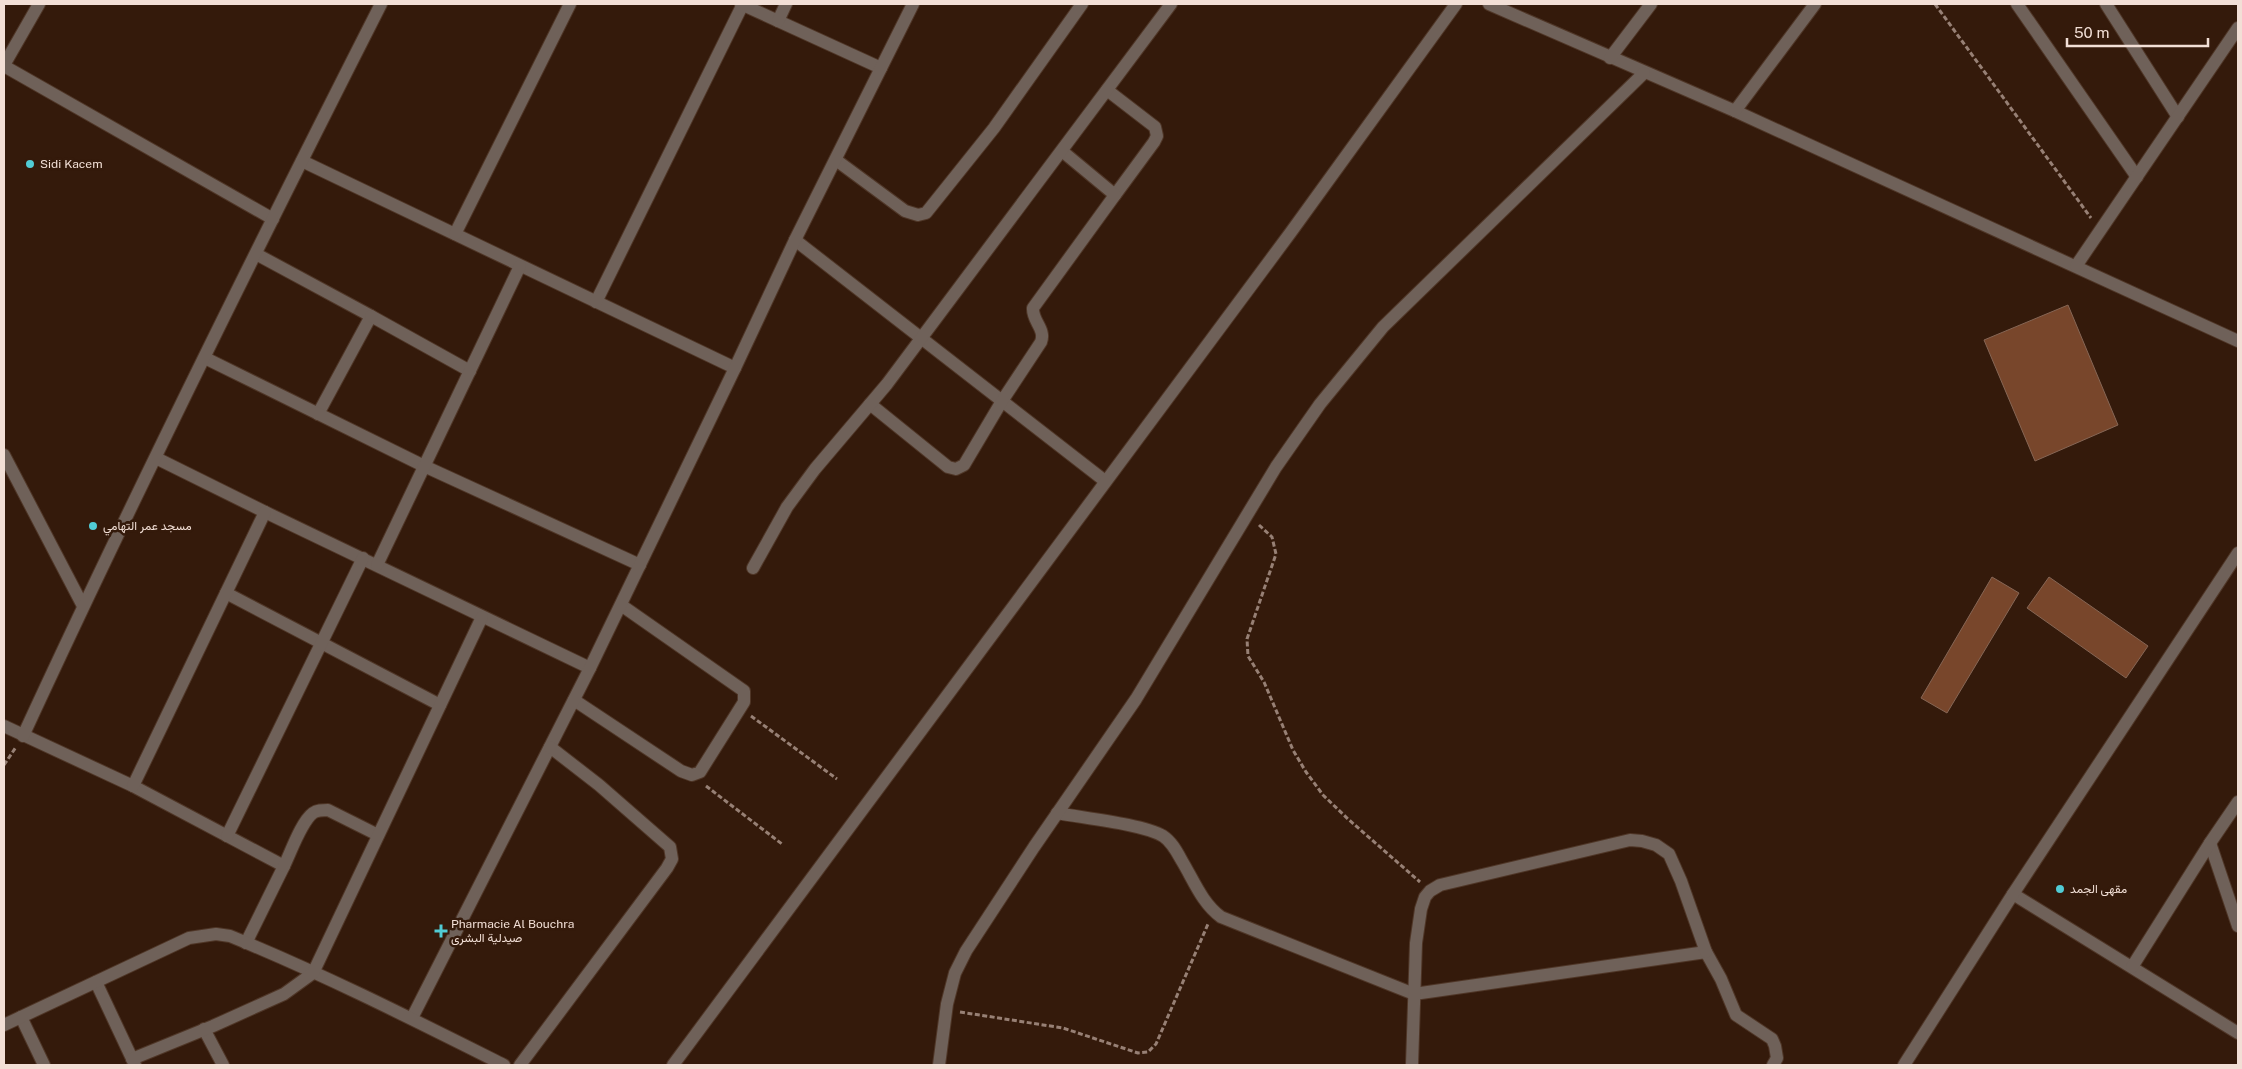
<svg xmlns="http://www.w3.org/2000/svg" width="2242" height="1069" viewBox="0 0 2242 1069" font-family="'Public Sans',Vazirmatn,sans-serif">
	<style>
		.building { fill: #78462b; stroke: #866655 }
		.lines { fill: none; stroke-linecap: round; stroke-linejoin: round }
		.minor-casing { stroke: #4f3627; stroke-width: 14 }
		.path { stroke: #978075; stroke-width: 3; stroke-dasharray: 5 2.5; stroke-linecap: butt }
		.minor { stroke: #6f6159; stroke-width: 12 }
		.poi-dot { fill: #51ccd5; stroke: #341a0b; stroke-width: 2 }
		.labels { text-anchor: middle; stroke-width: 5; stroke-linejoin: round; paint-order: stroke }
		.poi-label { font-size: 12px; fill: #f2dfd6; stroke: #341a0b; text-anchor: start }
	</style>
	<rect width="100%" height="100%" fill="#341a0b"/>
	<g class="building">
		<path d="M 2068,305 L 2118,425 L 2035,461 L 1984,340 Z"/>
		<path d="M 1992,577 L 2019,593 L 1947,713 L 1921,698 Z"/>
		<path d="M 2049,577 L 2148,646 L 2126,678 L 2027,608 Z"/>
	</g>
	<g class="lines">
		<g class="minor-casing">
			<g id="minor">
				<path d="M 741,4 L 881,68"/>
				<path d="M 1489,4 L 1735,111 L 2238,341"/>
				<path d="M 2017,4 L 2137,177"/>
				<path d="M 2106,4 L 2178,117"/>
				<path d="M 778,21 L 786,4"/>
				<path d="M 1610,58 L 1651,4"/>
				<path d="M 4,65 L 39,4"/>
				<path d="M 4,66 L 273,219"/>
				<path d="M 1107,90 L 1155,127 L 1157,136 L 1154,142 L 1115,195"/>
				<path d="M 1735,111 L 1815,4"/>
				<path d="M 836,160 L 905,211 L 918,215 L 926,213 L 994,128 L 1082,4"/>
				<path d="M 302,161 L 735,368"/>
				<path d="M 455,234 L 570,4"/>
				<path d="M 795,240 L 1105,481"/>
				<path d="M 256,254 L 371,316 L 318,414"/>
				<path d="M 2076,266 L 2238,28"/>
				<path d="M 596,302 L 743,4"/>
				<path d="M 371,316 L 470,371"/>
				<path d="M 205,358 L 424,466 L 640,565"/>
				<path d="M 870,404 L 948,467 L 956,469 L 964,465 L 1002,401 L 1041,342 C 1046,329 1032,321 1033,308 L 1115,195 L 1062,151"/>
				<path d="M 4,455 L 83,606"/>
				<path d="M 156,458 L 265,512 L 590,668"/>
				<path d="M 377,565 L 520,266"/>
				<path d="M 753,568 L 787,507 L 815,469 L 887,384 L 1171,4"/>
				<path d="M 226,593 L 440,705"/>
				<path d="M 574,700 L 681,771 L 692,775 L 700,772 L 744,702 L 744,691 L 621,605"/>
				<path d="M 4,726 L 133,786 L 284,866 L 246,943"/>
				<path d="M 23,736 C 137,489 258,246 381,4"/>
				<path d="M 133,786 L 265,512"/>
				<path d="M 1057,813 C 1083,818 1143,824 1163,836 C 1172,842 1177,852 1182,861 C 1194,881 1202,903 1221,917 L 1414,994 L 1706,952 L 1721,979 L 1736,1015 L 1772,1039 L 1775,1046 L 1777,1058 L 1773,1065"/>
				<path d="M 227,836 L 363,558"/>
				<path d="M 2210,843 L 2238,926"/>
				<path d="M 284,866 C 291,852 301,822 313,813 C 317,810 322,810 328,810 L 378,835"/>
				<path d="M 2013,894 L 2238,1033"/>
				<path d="M 2132,967 L 2210,843 L 2238,802"/>
				<path d="M 96,982 L 135,1065"/>
				<path d="M 21,1017 L 44,1065"/>
				<path d="M 412,1018 L 590,668 L 735,368 L 795,240 L 913,4"/>
				<path d="M 4,1025 L 189,938 L 216,934 L 230,936 C 323,974 414,1020 504,1065"/>
				<path d="M 204,1029 L 223,1065"/>
				<path d="M 132,1059 L 213,1026 L 284,994 L 313,973 L 482,617"/>
				<path d="M 520,1065 L 667,868 L 672,859 L 670,847 L 599,785 L 550,747"/>
				<path d="M 673,1065 L 1291,232 L 1456,4"/>
				<path d="M 939,1065 L 947,1004 L 955,973 L 966,951 L 1034,847 L 1136,699 L 1276,467 L 1320,404 L 1383,327 L 1644,73"/>
				<path d="M 1412,1065 L 1416,943 L 1421,909 L 1425,897 L 1430,891 L 1440,885 L 1630,840 L 1642,841 L 1656,845 L 1669,854 L 1681,881 L 1706,952"/>
				<path d="M 1904,1065 L 2013,894 L 2238,553"/>
			</g>
		</g>
		<g class="path">
			<path d="M 1935,4 L 2091,218"/>
			<path d="M 1259,525 L 1272,537 L 1276,554 L 1247,639 L 1248,656 L 1264,682 L 1293,750 L 1306,772 L 1323,795 L 1348,819 L 1420,882"/>
			<path d="M 751,716 L 837,779"/>
			<path d="M 4,765 L 16,747"/>
			<path d="M 706,786 L 782,844"/>
			<path d="M 960,1012 L 1063,1028 L 1138,1053 L 1148,1052 L 1156,1044 L 1208,924"/>
		</g>
		<use href="#minor" class="minor"/>
	</g>
	<g class="poi-dot">
		<circle cx="30" cy="164" r="5"/>
		<circle cx="93" cy="526" r="5"/>
		<circle cx="2060" cy="889" r="5"/>
		<path d="M438.5 923.5h5v5h5v5h-5v5h-5v-5h-5v-5h5z"/>
	</g>
	<g class="labels">
		<g class="poi-label">
			<text x="40" y="168">Sidi Kacem</text>
			<text x="103" y="530">مسجد عمر التهامي</text>
			<text x="2070" y="893">مقهى الجمد</text>
			<text x="451" y="928">Pharmacie Al Bouchra<tspan x="451" dy="14">صيدلية البشرى</tspan></text>
		</g>
	</g>
	<rect width="2242" height="1069" fill="none" stroke="#f2dfd6" stroke-width="10"/>
	<path d="M2067 38v8h141v-8" fill="none" stroke="#f2dfd6" stroke-width="2.5"/>
	<text x="2074" y="38" font-size="15" fill="#f2dfd6" stroke="#341a0b" stroke-width="4" paint-order="stroke">50 m</text>
</svg>
